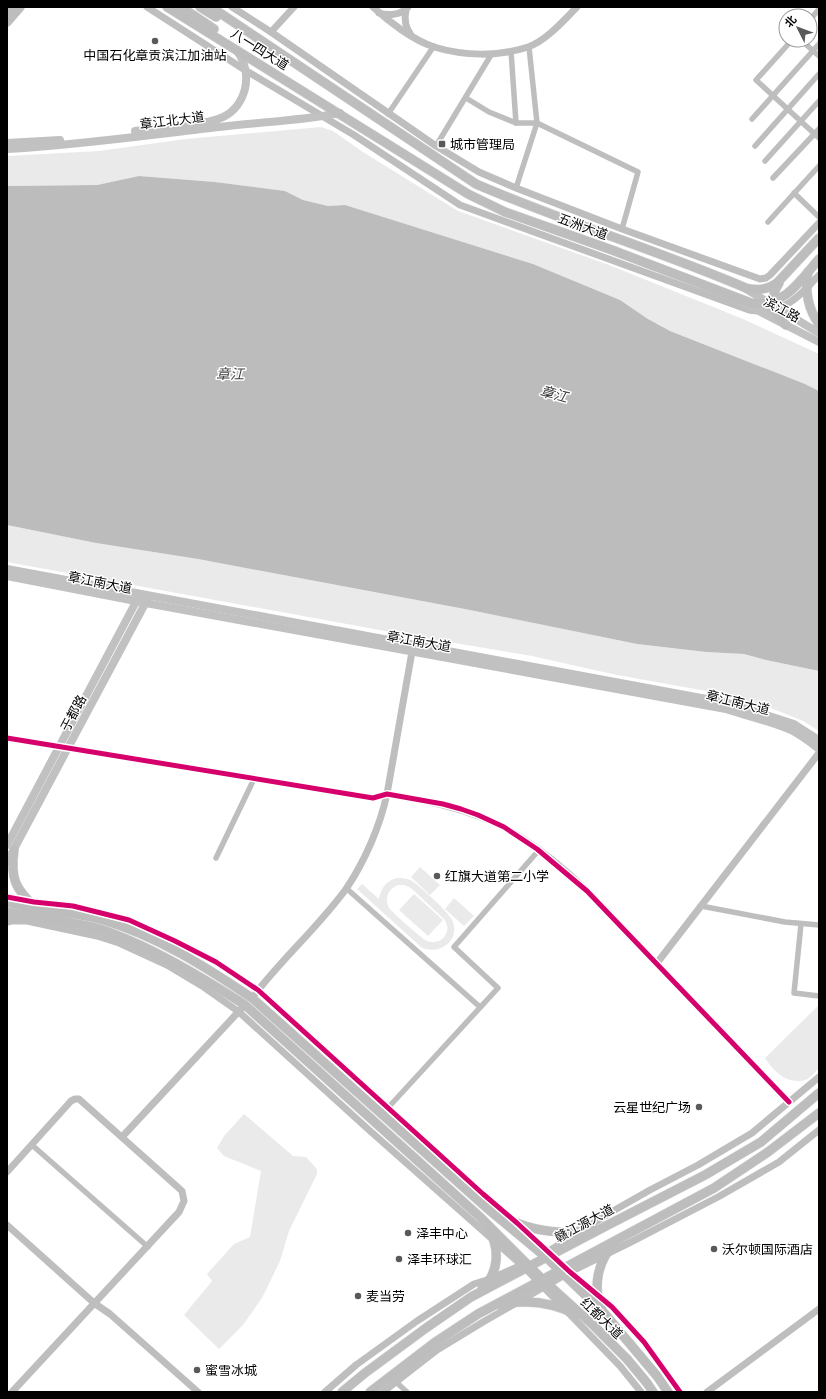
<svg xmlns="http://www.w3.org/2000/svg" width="826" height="1399" viewBox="0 0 826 1399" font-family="'Open Sans','Noto Sans SC',sans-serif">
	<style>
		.green { fill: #eaeaea; fill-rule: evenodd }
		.water { fill: #bcbcbc }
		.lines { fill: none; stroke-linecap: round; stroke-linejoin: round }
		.primary-casing { stroke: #dbdbdb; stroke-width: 10 }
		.trunk-casing { stroke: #dbdbdb; stroke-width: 10 }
		.minor { stroke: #bebebe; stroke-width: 5.5 }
		.tertiary { stroke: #bebebe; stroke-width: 7 }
		.secondary { stroke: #c1c1c1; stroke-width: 8 }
		.primary { stroke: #bdbdbd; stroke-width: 9 }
		.trunk { stroke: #bdbdbd; stroke-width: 9 }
		.cycleway-casing { stroke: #fff; stroke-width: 8 }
		.cycleway { stroke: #d6006c; stroke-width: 5 }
		.poi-dot { fill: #595959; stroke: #fff; stroke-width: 1.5 }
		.labels { text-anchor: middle; stroke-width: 3; stroke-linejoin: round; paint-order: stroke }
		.street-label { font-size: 13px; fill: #000; stroke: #fff }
		.poi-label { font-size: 13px; fill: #000; stroke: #fff; text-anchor: start }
		.water-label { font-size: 14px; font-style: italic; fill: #404040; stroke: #fff }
	</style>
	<rect width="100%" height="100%" fill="#fff"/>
	<g class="green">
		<path d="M 321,127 L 333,131 L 363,152 L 458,211 L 609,265 L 743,319 L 819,354 L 819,391 L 805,384 L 670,331 L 648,319 L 620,300 L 533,264 L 345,205 L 328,206 L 303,200 L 285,191 L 215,182 L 139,176 L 97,185 L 7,186 L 7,156 L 99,151 L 186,139 Z"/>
		<path d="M 7,525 L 96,543 L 198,559 L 470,610 L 637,644 L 706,652 L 744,654 L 766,660 L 819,671 L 819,731 L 803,721 L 771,708 L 728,695 L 612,674 L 532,656 L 407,635 L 7,562 Z"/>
		<path d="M 420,867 L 440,885 L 430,895 L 411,877 Z"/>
		<path d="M 397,878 C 402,878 407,878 412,881 C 420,886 451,914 453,922 C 460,942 437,956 421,947 L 357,889 L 362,884 L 379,899 C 381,888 386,881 397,878 ZM 398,885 L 404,885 L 411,888 L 444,919 C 447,924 449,928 446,934 C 443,941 434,944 427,941 C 421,938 394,914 389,908 C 384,898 388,889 398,885 Z"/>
		<path d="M 414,894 L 443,920 L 428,936 L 399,910 Z"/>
		<path d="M 454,898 L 474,916 L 464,926 L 445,909 Z"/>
		<path d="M 819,1005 L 819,1068 C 816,1071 813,1075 810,1077 C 807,1080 802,1081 798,1081 C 783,1081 773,1070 765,1058 Z"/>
		<path d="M 244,1114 L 293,1156 L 306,1157 L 317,1169 L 317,1174 L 289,1231 L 280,1261 L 262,1298 L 243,1325 L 219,1349 L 184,1315 L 212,1281 L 207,1274 L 234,1244 L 250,1237 L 261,1171 L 224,1156 L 217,1148 L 224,1136 Z"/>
	</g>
	<path class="water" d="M 139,176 L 215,182 L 285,191 L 303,200 L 328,206 L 345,205 L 533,264 L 620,300 L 648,319 L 670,331 L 805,384 L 819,391 L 819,671 L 766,660 L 744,654 L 706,652 L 637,644 L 470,610 L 198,559 L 96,543 L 7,525 L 7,186 L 97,185 Z"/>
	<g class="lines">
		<g class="primary-casing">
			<g id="primary">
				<path d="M 167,7 L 468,194 L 505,212 L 612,250 L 751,303 C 785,307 799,282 819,259"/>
				<path d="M 181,7 L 214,29"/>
				<path d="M 200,7 L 216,17"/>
				<path d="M 211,7 L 476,184 C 564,222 657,250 746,288 C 758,291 767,290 777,283 L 819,238"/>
				<path d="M 808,272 C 805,290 808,309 819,324"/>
				<path d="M 779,283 C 769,298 772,314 786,325"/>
				<path d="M 14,850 C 10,878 15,889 36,908"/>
				<path d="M 7,902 C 17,905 27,907 37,909 C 59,912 82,914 103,920 C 157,936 206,967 252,998 L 488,1209 L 547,1258 L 604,1313 L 657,1376 L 668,1392"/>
				<path d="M 7,912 C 38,917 69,921 100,929 C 114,933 128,940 142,946 C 178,963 211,983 245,1005 L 480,1217 L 542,1279 L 593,1325 L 627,1359 L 647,1383 L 653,1392"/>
				<path d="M 7,921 L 27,916"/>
				<path d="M 504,1217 C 532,1232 562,1235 593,1230"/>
				<path d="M 482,1289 C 499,1273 500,1249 489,1229"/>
				<path d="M 500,1305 C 527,1299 552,1302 577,1315"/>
				<path d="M 602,1310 C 592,1286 598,1261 615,1242"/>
				<path d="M 342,1392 L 365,1373 L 426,1328 L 471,1297 L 604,1227 L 705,1175 L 761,1142 L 819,1093"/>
				<path d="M 370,1392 L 434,1343 L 478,1314 L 714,1188 L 768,1152 L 819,1113"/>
			</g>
		</g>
		<g class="trunk-casing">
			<g id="trunk">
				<path d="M 7,8 L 8,7"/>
				<path d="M 7,22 L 20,7"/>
			</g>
		</g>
		<g class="minor">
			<path d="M 810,20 L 819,9"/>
			<path d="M 792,40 L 756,80 L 819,138"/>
			<path d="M 801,40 L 819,56"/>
			<path d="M 511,51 L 516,123"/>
			<path d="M 466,98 L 489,112 L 516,123 L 537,123 L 638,172 L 622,229"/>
			<path d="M 388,114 L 434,46"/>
			<path d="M 752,119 L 819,44"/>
			<path d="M 436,146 L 491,55"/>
			<path d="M 755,146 L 819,74"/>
			<path d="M 765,161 L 819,101"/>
			<path d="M 773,178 L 819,129"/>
			<path d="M 516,188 L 537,123 L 529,47"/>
			<path d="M 794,193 L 819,217"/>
			<path d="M 768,222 L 819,166"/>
			<path d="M 7,738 L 373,798 L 387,794"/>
			<path d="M 216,858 L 254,779"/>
			<path d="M 346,888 L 480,1007"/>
			<path d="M 701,906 L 785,922 L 819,925"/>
			<path d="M 801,924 L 794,993 L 819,996"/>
			<path d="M 386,1110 L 498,988 L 454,947 L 539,850"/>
			<path d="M 32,1145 L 148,1247"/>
			<path d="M 396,1382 L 407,1392"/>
		</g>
		<g class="tertiary">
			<path d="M 147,7 L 245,70 L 354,135 L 460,205 L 749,310 C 783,315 798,298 819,275"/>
			<path d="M 232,7 L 271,32 L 436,146 L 479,172 L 516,188 L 622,229 L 760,279 L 766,278 L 770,275 L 819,223"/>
			<path d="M 373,7 C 389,22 413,40 434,47 C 464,56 498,57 528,47 C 546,41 564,20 577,7"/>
			<path d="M 406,10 C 404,19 405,27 411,35"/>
			<path d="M 379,13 C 389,16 401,15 408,7"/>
			<path d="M 271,32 L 294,7"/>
			<path d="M 387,794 C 428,801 466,808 503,827 C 557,855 598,902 639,945 C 689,997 739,1050 789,1102"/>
			<path d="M 7,897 L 34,902 L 73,906 L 129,920 L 175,941 L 216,962 L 258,990 L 483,1194 L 517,1223 L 570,1272 L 612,1307 L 644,1342 L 680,1392"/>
			<path d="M 15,921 L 27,921 L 97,936 L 119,943 L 167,965 L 202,986 L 239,1012 L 369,1130 L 525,1268 L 620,1366 L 641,1392"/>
			<path d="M 657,963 L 819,753"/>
			<path d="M 256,993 C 284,957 319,926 346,889 C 365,861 380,826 387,794 L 413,646"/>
			<path d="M 122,1137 L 242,1008"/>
			<path d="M 7,1172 L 71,1101 L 75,1099 L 79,1099 L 182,1191 L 184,1201 L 179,1212 L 12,1392"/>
			<path d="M 7,1225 L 94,1303 L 110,1314 L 198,1392"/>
			<path d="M 544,1254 L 613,1211 L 650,1190 L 698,1165 L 752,1133 L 819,1077"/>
			<path d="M 325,1392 L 356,1365 L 417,1321 L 474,1284 L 490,1279 L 524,1264"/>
			<path d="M 383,1392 L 437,1350 L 483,1322 L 570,1272 L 629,1243 L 718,1197 L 779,1162 L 819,1130"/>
			<path d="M 707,1392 L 819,1309"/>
		</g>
		<g class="secondary">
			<path d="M 7,14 L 14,7"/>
			<path d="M 135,131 C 150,129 166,128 181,126 C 209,122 236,122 245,89 C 248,75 245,62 237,51"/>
			<path d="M 7,143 L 60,140"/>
			<path d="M 7,149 C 78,145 148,135 219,127 C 259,122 300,121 340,113"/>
			<path d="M 746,289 L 819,333"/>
			<path d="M 743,303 L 819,342"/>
			<path d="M 7,569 L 728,703 L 794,724 L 819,740"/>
			<path d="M 7,576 L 146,603 L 726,709 C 747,716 770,721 791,730 C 801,735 810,742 819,749"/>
			<path d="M 7,845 L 138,598"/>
			<path d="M 7,862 L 147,600"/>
		</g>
		<use href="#primary" class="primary"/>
		<use href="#trunk" class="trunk"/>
		<g class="cycleway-casing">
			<g id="cycleway">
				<path d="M 7,738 L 373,798 L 387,794 L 443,804 L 461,809 L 478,815 L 504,827 L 537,849 L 587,891 L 789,1102"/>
				<path d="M 7,897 L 34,902 L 73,906 L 129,920 L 175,941 L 216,962 L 258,990 L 483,1194 L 517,1223 L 570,1272 L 612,1307 L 644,1342 L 680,1392"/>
			</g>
		</g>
		<use href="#cycleway" class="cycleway"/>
	</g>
	<g class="poi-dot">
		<circle cx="155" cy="41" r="4"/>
		<rect x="438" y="140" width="8" height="8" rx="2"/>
		<circle cx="437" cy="876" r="4"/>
		<circle cx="699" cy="1107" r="4"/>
		<circle cx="408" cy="1233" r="4"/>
		<circle cx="714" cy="1249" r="4"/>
		<circle cx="399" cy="1259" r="4"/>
		<circle cx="358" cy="1296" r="4"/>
		<circle cx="197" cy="1370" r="4"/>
	</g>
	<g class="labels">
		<g class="street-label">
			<text transform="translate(260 49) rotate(32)" y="5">八一四大道</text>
			<text transform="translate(172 120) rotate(-7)" y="5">章江北大道</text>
			<text transform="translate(583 226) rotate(20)" y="5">五洲大道</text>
			<text transform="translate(782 309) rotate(28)" y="5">滨江路</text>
			<text transform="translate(100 582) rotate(11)" y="5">章江南大道</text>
			<text transform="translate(419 641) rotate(10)" y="5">章江南大道</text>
			<text transform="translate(738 702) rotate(14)" y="5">章江南大道</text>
			<text transform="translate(73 713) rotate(-62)" y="5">于都路</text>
			<text transform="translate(584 1223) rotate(-28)" y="5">赣江源大道</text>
			<text transform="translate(602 1318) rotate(44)" y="5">红都大道</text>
		</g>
		<g class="poi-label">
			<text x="155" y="60" text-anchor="middle">中国石化章贡滨江加油站</text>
			<text x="450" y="149">城市管理局</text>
			<text x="445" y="881">红旗大道第二小学</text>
			<text x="691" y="1112" text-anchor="end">云星世纪广场</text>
			<text x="416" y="1238">泽丰中心</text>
			<text x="722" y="1254">沃尔顿国际酒店</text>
			<text x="407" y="1264">泽丰环球汇</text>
			<text x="366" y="1301">麦当劳</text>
			<text x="205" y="1375">蜜雪冰城</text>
		</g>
		<g class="water-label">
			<text x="230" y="379">章江</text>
			<text transform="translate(554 394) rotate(15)" y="5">章江</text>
		</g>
	</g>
	<rect width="826" height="1399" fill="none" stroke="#000000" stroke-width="16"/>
	<g transform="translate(798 28) rotate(312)"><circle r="19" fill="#ffffff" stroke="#999999"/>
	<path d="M0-3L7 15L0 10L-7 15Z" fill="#595959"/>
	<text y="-6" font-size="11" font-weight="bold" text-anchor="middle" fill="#000000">北</text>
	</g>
</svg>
